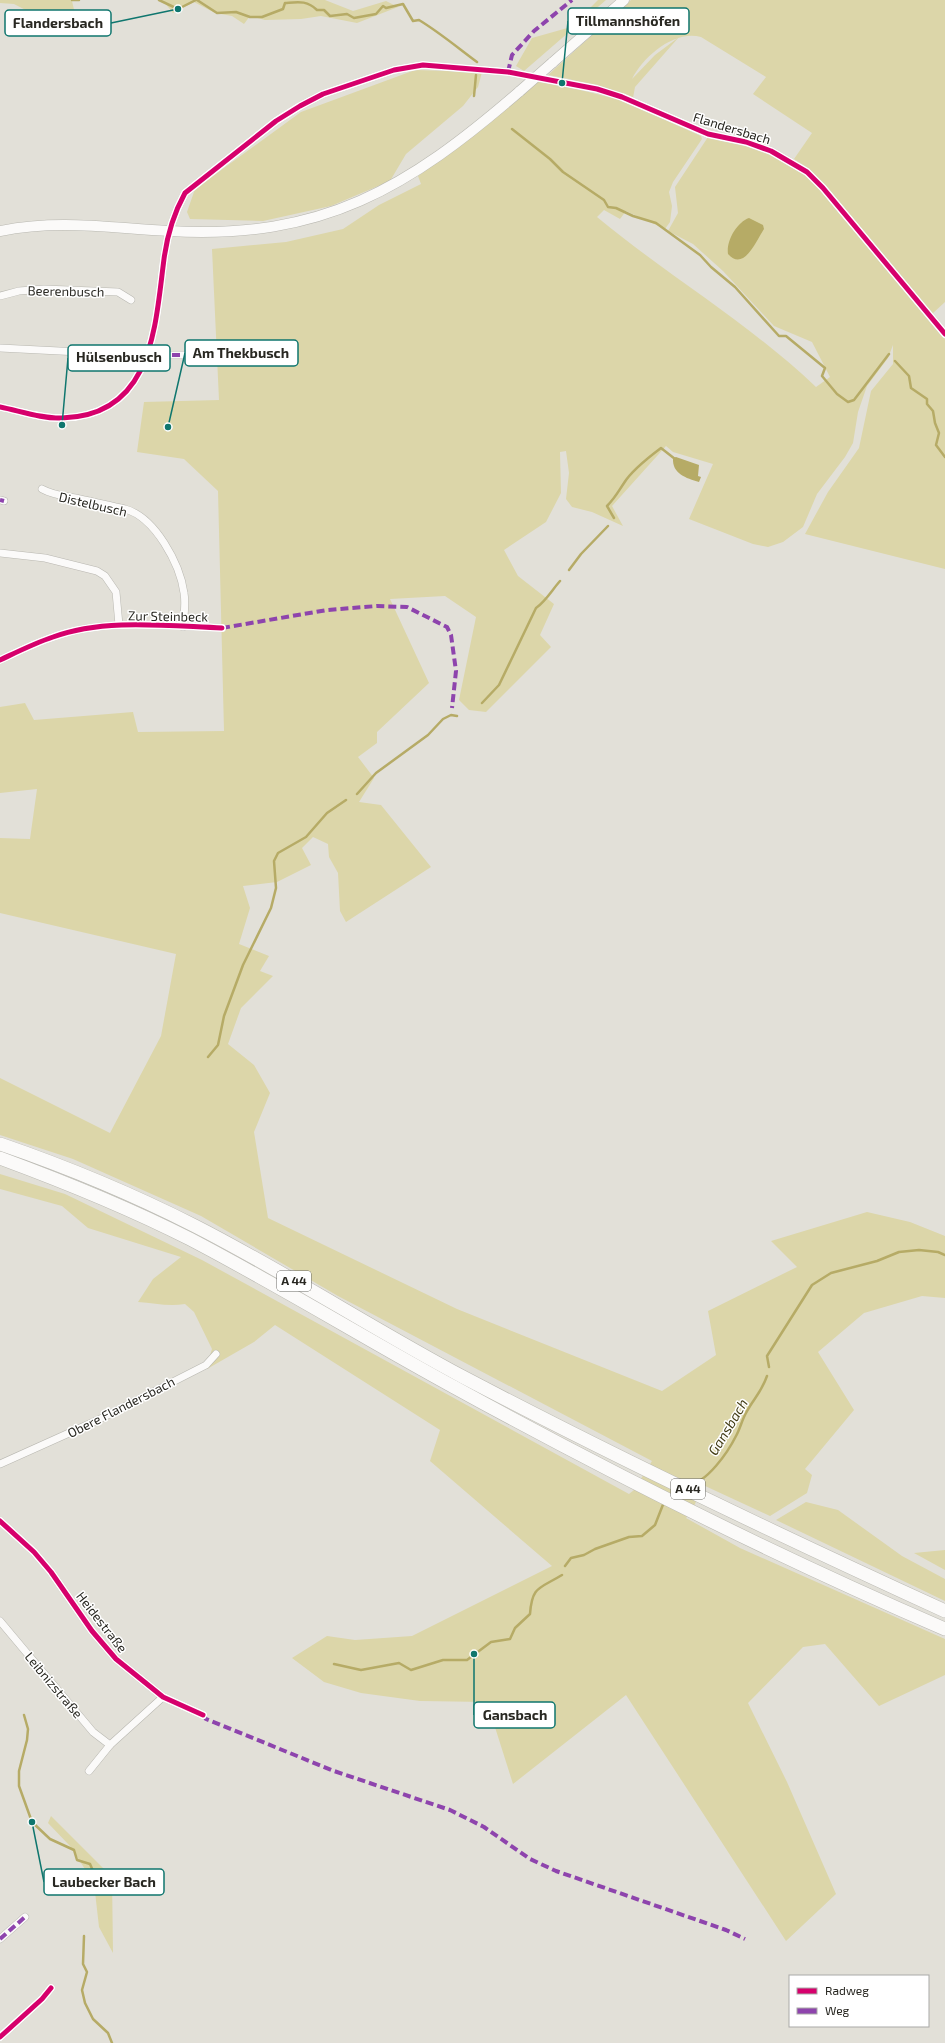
<svg xmlns="http://www.w3.org/2000/svg" width="945" height="2043" viewBox="0 0 945 2043" font-family="'Exo 2',sans-serif">
	<style>
		.green { fill: #dcd6a9 }
		.water { fill: #b6ab66 }
		.lines { fill: none; stroke-linecap: round; stroke-linejoin: round }
		.stream { stroke: #b6ab66; stroke-width: 2.5 }
		.street-casing { stroke: #b8b7b0; stroke-width: 8 }
		.secondary-casing { stroke: #b8b7b0; stroke-width: 11 }
		.highway-casing { stroke: #b8b7b0; stroke-width: 14 }
		.street { stroke: #fbfaf9; stroke-width: 7 }
		.secondary { stroke: #fbfaf9; stroke-width: 10 }
		.highway { stroke: #fbfaf9; stroke-width: 13 }
		.secondary-bridge-casing { stroke: #b8b7b0; stroke-width: 11; stroke-linecap: butt }
		.secondary-bridge { stroke: #fbfaf9; stroke-width: 10 }
		.quiet { stroke: #8e44ad; stroke-width: 4; stroke-dasharray: 8 4; stroke-linecap: butt }
		.cycleway-casing { stroke: #fff; stroke-width: 8 }
		.cycleway { stroke: #d6006c; stroke-width: 5 }
		.labels { text-anchor: middle; stroke-width: 3; stroke-linejoin: round; paint-order: stroke }
		.shield { fill: #fff; stroke: #696864; stroke-width: 1 }
		.shield-label { font-size: 12px; font-weight: bold; fill: #292822 }
		.street-label { font-size: 13px; fill: #292822; stroke: #fff }
		.water-label { font-size: 14px; font-style: italic; fill: #433d15; stroke: #fff }
		.leader { fill: none; stroke: #0f766e; stroke-width: 1.5 }
		.callout-dot { fill: #0f766e; stroke: #fff; stroke-width: 1.5 }
		.callout { fill: #fff; stroke: #0f766e; stroke-width: 1.5 }
		.callout-label { font-size: 14px; text-anchor: middle; font-weight: bold; fill: #292822 }
	</style>
	<rect width="100%" height="100%" fill="#e2e0d8"/>
	<g class="green">
		<path d="M 0,0 L 79,0 L 72,1 L 75,14 L 66,31 L 14,4 L 0,3 Z"/>
		<path d="M 158,0 L 325,0 L 353,11 L 386,1 L 398,7 L 357,23 L 321,16 L 301,19 L 265,20 L 250,16 L 244,24 L 232,16 L 215,13 L 194,2 L 173,13 L 164,2 Z"/>
		<path d="M 598,0 L 606,0 L 524,71 L 516,66 L 532,38 L 571,27 Z"/>
		<path d="M 631,0 L 945,0 L 945,302 L 932,314 L 826,186 L 808,168 L 794,159 L 812,133 L 753,94 L 766,77 L 701,37 C 674,30 644,56 632,79 L 655,55 L 679,37 L 635,87 L 633,98 L 569,79 L 548,75 Z"/>
		<path d="M 415,70 L 482,72 L 478,87 L 463,106 L 406,154 L 390,181 L 331,206 L 263,221 L 190,219 L 187,212 L 195,189 L 301,112 Z"/>
		<path d="M 540,80 L 621,100 L 701,136 L 702,139 L 673,182 L 669,192 L 672,206 L 670,222 L 665,229 L 626,211 L 620,219 L 604,210 L 597,217 C 668,276 749,323 816,387 L 830,377 L 812,342 L 774,326 L 723,271 L 693,244 L 668,231 L 678,213 L 675,187 L 708,137 C 754,147 786,155 821,190 L 945,339 L 945,569 L 805,534 L 828,492 L 859,448 L 871,391 L 893,364 L 893,345 L 888,358 L 867,386 L 858,412 L 853,443 L 845,457 L 817,494 L 803,527 L 783,542 L 768,547 L 753,544 L 689,519 L 713,464 L 673,452 L 666,446 L 612,506 L 623,526 L 592,512 L 572,507 L 566,499 L 569,473 L 566,451 L 560,452 L 561,493 L 546,522 L 504,550 L 518,576 L 554,604 L 540,635 L 551,647 L 486,712 L 469,710 L 459,700 L 476,617 L 445,596 L 390,599 L 429,683 L 377,732 L 377,743 L 358,757 L 374,778 L 359,802 L 381,805 L 431,867 L 346,922 L 340,911 L 338,873 L 329,857 L 328,844 L 313,837 L 302,848 L 311,865 L 277,882 L 243,886 L 250,908 L 239,944 L 269,956 L 260,971 L 273,976 L 241,1008 L 228,1044 L 254,1065 L 270,1093 L 254,1132 L 268,1218 L 457,1309 L 662,1391 L 716,1355 L 708,1311 L 797,1267 L 771,1241 L 867,1212 L 910,1222 L 945,1236 L 945,1298 L 922,1296 L 864,1313 L 818,1352 L 854,1410 L 805,1469 L 812,1475 L 807,1493 L 770,1516 L 703,1485 L 692,1511 L 686,1518 L 740,1548 L 945,1639 L 945,1675 L 879,1706 L 825,1644 L 803,1647 L 748,1703 L 787,1782 L 836,1894 L 786,1941 L 626,1695 L 513,1784 L 487,1702 L 420,1701 L 361,1693 L 324,1682 L 292,1658 L 327,1636 L 355,1640 L 412,1636 L 552,1566 L 430,1461 L 440,1430 L 275,1325 L 254,1342 L 207,1369 L 203,1363 L 209,1358 L 212,1349 L 194,1312 L 185,1304 C 169,1307 154,1303 138,1302 L 153,1279 L 181,1257 L 88,1228 L 62,1206 L 0,1189 L 0,1174 L 65,1194 L 202,1260 L 629,1494 L 634,1490 L 652,1461 L 338,1296 L 201,1216 L 73,1159 L 0,1135 L 0,1078 L 110,1133 L 161,1036 L 176,954 L 0,913 L 0,838 L 30,839 L 37,789 L 0,793 L 0,707 L 25,703 L 34,720 L 133,712 L 138,732 L 224,731 L 218,491 L 184,459 L 137,452 L 144,402 L 219,400 L 212,249 L 286,242 L 343,229 L 379,205 L 421,184 L 418,176 L 485,127 Z"/>
		<path d="M 806,1502 L 838,1510 L 902,1556 L 945,1579 L 945,1601 L 776,1520 Z"/>
		<path d="M 945,1550 L 945,1570 L 914,1553 Z"/>
		<path d="M 51,1816 L 112,1877 L 113,1953 L 99,1927 L 94,1883 L 70,1846 L 48,1823 Z"/>
	</g>
	<g class="water">
		<path d="M 749,218 L 763,225 L 764,229 C 756,241 744,272 728,254 C 726,241 737,222 749,218 Z"/>
		<path d="M 676,457 L 699,465 L 698,476 L 701,477 L 699,482 C 686,478 672,474 673,458 Z"/>
	</g>
	<g class="lines">
		<g class="stream">
			<path d="M 72,0 L 79,0"/>
			<path d="M 159,0 L 178,9 L 196,0"/>
			<path d="M 197,0 L 217,13 L 236,12 L 250,17 L 262,17 L 283,9 L 285,3 C 298,2 307,0 317,10 L 324,10 L 330,16 L 347,14 L 354,18 L 376,14 L 383,6 L 386,8 L 403,4 L 413,21 L 419,20 C 439,32 458,48 477,62"/>
			<path d="M 474,96 L 476,75"/>
			<path d="M 512,129 L 550,159 L 563,172 L 604,200 L 608,207 L 616,208 L 633,216 L 656,223 L 700,255 L 711,267 L 735,287 L 779,336 L 786,336 L 825,368 L 822,376 L 837,394 L 848,402 L 854,400 L 889,354"/>
			<path d="M 895,361 L 909,376 L 911,388 L 927,399 L 927,404 L 933,411 L 935,423 L 939,433 L 936,445 L 945,457"/>
			<path d="M 614,518 L 607,506 C 615,498 618,492 624,483 C 632,470 649,457 661,448 L 675,459"/>
			<path d="M 569,570 L 581,554 L 608,526"/>
			<path d="M 482,703 L 499,685 L 536,608 C 546,601 552,590 560,581"/>
			<path d="M 357,794 L 376,773 L 428,735 L 443,719 L 451,715 L 457,716"/>
			<path d="M 208,1057 L 218,1045 L 224,1016 L 243,965 L 271,908 L 276,888 L 274,861 L 278,853 L 306,837 L 327,813 L 346,800"/>
			<path d="M 769,1367 L 767,1356 L 812,1285 L 831,1273 L 877,1261 L 899,1252 L 919,1250 L 938,1252 L 945,1255"/>
			<path d="M 688,1485 C 707,1483 728,1452 736,1436 C 740,1429 742,1420 746,1413 C 754,1398 761,1393 767,1376"/>
			<path d="M 565,1566 L 571,1558 L 584,1555 L 595,1549 L 629,1537 L 642,1536 L 655,1525 L 664,1502"/>
			<path d="M 334,1664 L 361,1670 L 399,1663 L 411,1670 L 443,1660 L 467,1660 L 491,1642 L 510,1639 L 515,1628 L 530,1614 C 532,1586 539,1589 562,1575"/>
			<path d="M 24,1715 L 28,1729 L 27,1740 L 19,1771 L 19,1786 L 32,1822 L 50,1839 L 74,1850 L 77,1860 L 90,1864 L 101,1889"/>
			<path d="M 84,1936 L 83,1964 L 87,1972 L 82,1990 L 85,2003 L 93,2019 L 108,2033 L 112,2043"/>
		</g>
		<g class="street-casing">
			<g id="street">
				<path d="M 0,296 L 19,291 L 44,289 L 118,292 L 131,300"/>
				<path d="M 0,348 L 139,355 L 208,355"/>
				<path d="M 0,407 C 20,411 42,419 62,418 C 153,416 155,327 164,259 C 167,236 174,213 185,193 L 276,121 L 300,106 L 323,94 L 394,70 L 423,65 L 508,72 L 597,89 L 622,97 L 708,134 L 746,142 L 771,151 L 807,172 L 823,188 L 945,334"/>
				<path d="M 42,489 C 55,496 66,496 80,499 C 95,502 110,506 125,509 C 155,517 180,564 184,593 C 186,604 184,616 183,627"/>
				<path d="M 0,500 L 4,501"/>
				<path d="M 0,553 L 45,558 L 97,571 L 105,576 L 116,592 L 119,625"/>
				<path d="M 0,660 C 17,652 35,643 53,637 C 104,618 168,626 222,628"/>
				<path d="M 0,1464 L 98,1420 L 206,1365 L 216,1354"/>
				<path d="M 0,1521 L 34,1552 L 51,1572 L 92,1631 L 116,1659 L 163,1697 L 203,1715"/>
				<path d="M 0,1621 L 93,1732 L 110,1745 L 163,1697"/>
				<path d="M 89,1771 L 110,1745"/>
				<path d="M 0,1939 L 25,1917"/>
				<path d="M 0,2037 L 42,1999 L 51,1988"/>
			</g>
		</g>
		<g class="secondary-casing">
			<g id="secondary">
				<path d="M 552,63 L 624,0"/>
				<path d="M 0,231 C 59,219 110,228 169,231 C 323,240 408,188 520,91"/>
			</g>
		</g>
		<g class="highway-casing">
			<g id="highway">
				<path d="M 0,1144 C 67,1167 132,1194 195,1226 C 287,1273 373,1329 463,1377 C 621,1460 783,1537 945,1611"/>
				<path d="M 0,1158 C 65,1182 129,1208 190,1239 C 280,1286 366,1339 454,1387 C 614,1475 778,1557 945,1629"/>
			</g>
		</g>
		<use href="#street" class="street"/>
		<use href="#secondary" class="secondary"/>
		<use href="#highway" class="highway"/>
		<g class="secondary-bridge-casing">
			<path id="secondary-bridge" d="M 520,91 L 552,63"/>
		</g>
		<use href="#secondary-bridge" class="secondary-bridge"/>
		<g class="quiet">
			<path d="M 508,72 L 512,55 L 534,31 L 572,0"/>
			<path d="M 148,355 L 208,355"/>
			<path d="M 0,500 L 4,501"/>
			<path d="M 222,628 L 327,610 L 377,606 L 407,607 L 447,627 L 451,635 L 456,671 L 452,708"/>
			<path d="M 203,1715 L 206,1719 L 334,1771 L 450,1810 L 484,1827 L 530,1859 L 556,1871 L 726,1930 L 745,1939"/>
			<path d="M 0,1939 L 25,1917"/>
		</g>
		<g class="cycleway-casing">
			<g id="cycleway">
				<path d="M 0,407 C 20,411 42,419 62,418 C 153,416 155,327 164,259 C 167,236 174,213 185,193 L 276,121 L 300,106 L 323,94 L 394,70 L 423,65 L 508,72 L 597,89 L 622,97 L 708,134 L 746,142 L 771,151 L 807,172 L 823,188 L 945,334"/>
				<path d="M 0,660 C 17,652 35,643 53,637 C 104,618 168,626 222,628"/>
				<path d="M 0,1521 L 34,1552 L 51,1572 L 92,1631 L 116,1659 L 163,1697 L 203,1715"/>
				<path d="M 0,2037 L 42,1999 L 51,1988"/>
			</g>
		</g>
		<use href="#cycleway" class="cycleway"/>
	</g>
	<g class="labels">
		<g class="shield">
			<rect x="277" y="1271" width="34" height="20" rx="3"/>
			<rect x="671" y="1479" width="34" height="20" rx="3"/>
		</g>
		<g class="shield-label">
			<text x="294" y="1285">A 44</text>
			<text x="688" y="1493">A 44</text>
		</g>
		<g class="street-label">
			<text transform="translate(732 128) rotate(17)" y="5">Flandersbach</text>
			<text transform="translate(66 291) rotate(1)" y="5">Beerenbusch</text>
			<text transform="translate(93 504) rotate(13)" y="5">Distelbusch</text>
			<text transform="translate(168 616) rotate(1)" y="5">Zur Steinbeck</text>
			<text transform="translate(121 1407) rotate(-27)" y="5">Obere Flandersbach</text>
			<text transform="translate(102 1622) rotate(52)" y="5">Heidestraße</text>
			<text transform="translate(54 1685) rotate(50)" y="5">Leibnizstraße</text>
		</g>
		<g class="water-label">
			<text transform="translate(728 1427) rotate(-59)" y="5">Gansbach</text>
		</g>
	</g>
	<path class="leader" d="M562 83L568 21M178 9L111 23M168 427L185 353M62 425L68 358M474 1654L474 1715M32 1822L44 1882"/>
	<g class="callout-dot">
		<circle cx="562" cy="83" r="4"/>
		<circle cx="178" cy="9" r="4"/>
		<circle cx="168" cy="427" r="4"/>
		<circle cx="62" cy="425" r="4"/>
		<circle cx="474" cy="1654" r="4"/>
		<circle cx="32" cy="1822" r="4"/>
	</g>
	<g class="callout">
		<rect x="568" y="8" width="121" height="26" rx="4"/>
		<rect x="5" y="10" width="106" height="26" rx="4"/>
		<rect x="185" y="340" width="113" height="26" rx="4"/>
		<rect x="68" y="345" width="102" height="26" rx="4"/>
		<rect x="474" y="1702" width="81" height="26" rx="4"/>
		<rect x="44" y="1869" width="120" height="26" rx="4"/>
	</g>
	<g class="callout-label">
		<text x="628" y="26">Tillmannshöfen</text>
		<text x="58" y="28">Flandersbach</text>
		<text x="241" y="358">Am Thekbusch</text>
		<text x="119" y="362">Hülsenbusch</text>
		<text x="515" y="1720">Gansbach</text>
		<text x="104" y="1887">Laubecker Bach</text>
	</g>
	<rect x="789" y="1975" width="140" height="52" fill="#ffffff" stroke="#a9a9a7"/>
	<rect x="797" y="1988" width="20" height="6" fill="#d6006c" stroke="#a9a9a7"/>
	<text x="825" y="1995" font-size="12" fill="#292822">Radweg</text>
	<rect x="797" y="2008" width="20" height="6" fill="#8e44ad" stroke="#a9a9a7"/>
	<text x="825" y="2015" font-size="12" fill="#292822">Weg</text>
</svg>
